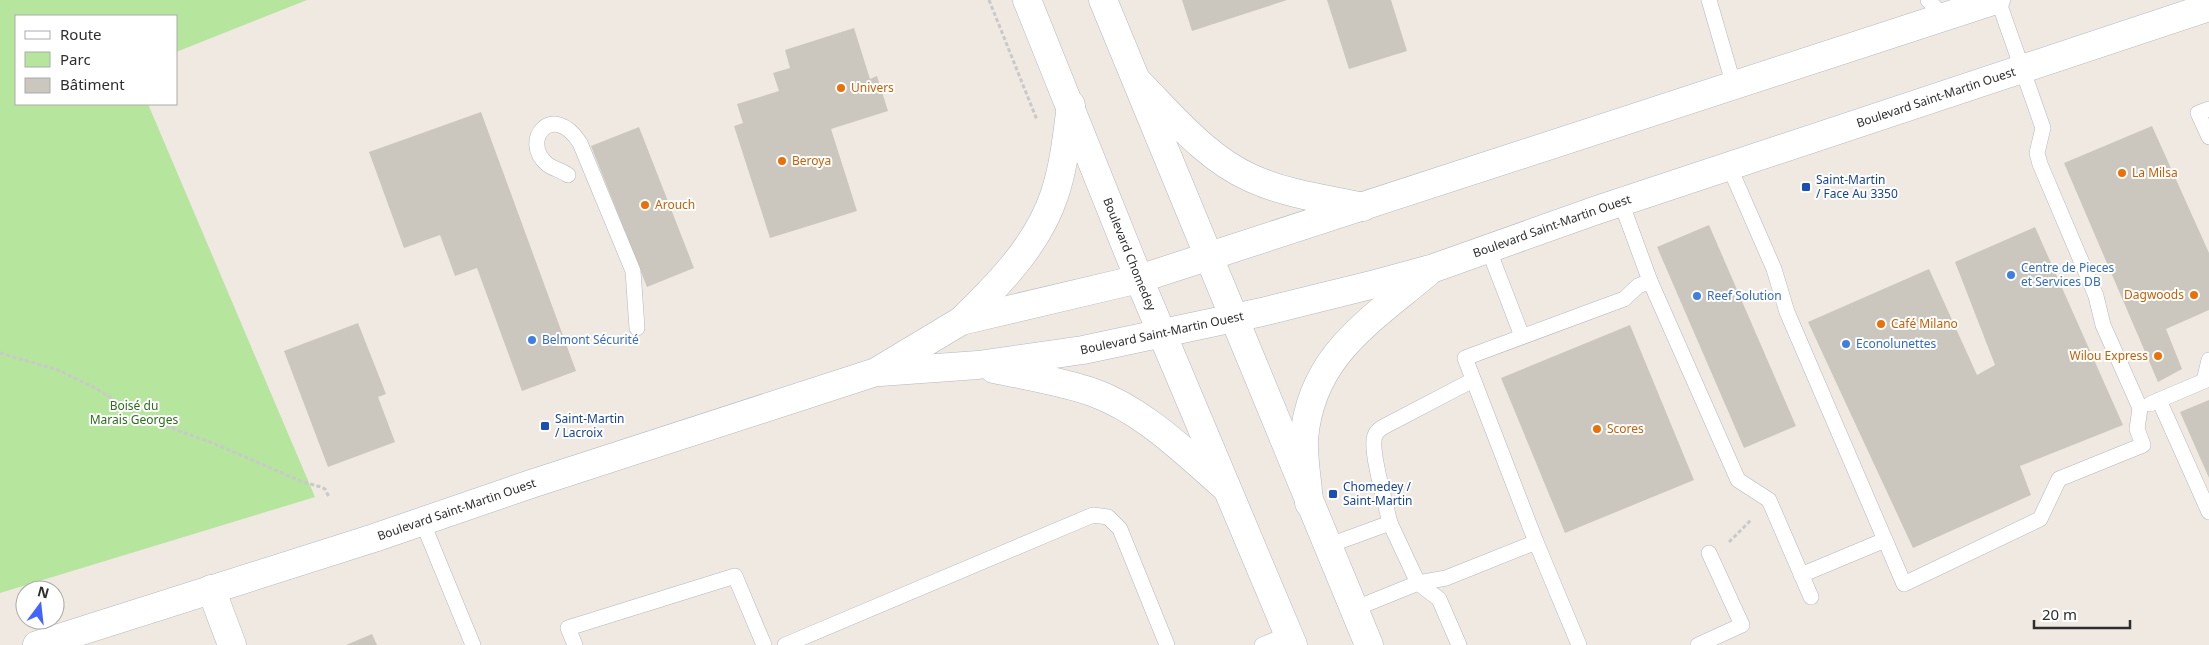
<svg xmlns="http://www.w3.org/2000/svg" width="2209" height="645" viewBox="0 0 2209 645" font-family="'Noto Sans',sans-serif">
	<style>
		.green { fill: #b6e59e }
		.building { fill: #cbc7bf }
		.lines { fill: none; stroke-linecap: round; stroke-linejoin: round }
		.service-casing { stroke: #b4b7c1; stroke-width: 16 }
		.minor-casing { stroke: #b4b7c1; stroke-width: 29 }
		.tertiary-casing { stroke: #b4b7c1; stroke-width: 29 }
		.secondary-casing { stroke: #b4b7c1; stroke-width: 29 }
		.path { stroke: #c9c9c9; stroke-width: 3; stroke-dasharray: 4 2.5; stroke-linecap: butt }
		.service { stroke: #fff; stroke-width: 15 }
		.minor { stroke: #fff; stroke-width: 28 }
		.tertiary { stroke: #fff; stroke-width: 28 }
		.secondary { stroke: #fff; stroke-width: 28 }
		.food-dot { fill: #e8710a; stroke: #fff; stroke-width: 2 }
		.transit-dot { fill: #1a4fb4; stroke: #fff; stroke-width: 2 }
		.shop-dot { fill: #3f7fe0; stroke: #fff; stroke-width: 2 }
		.labels { text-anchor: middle; stroke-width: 4; stroke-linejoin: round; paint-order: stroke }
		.food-label { font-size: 12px; fill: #c56008; stroke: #fff; text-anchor: start }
		.street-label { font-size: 12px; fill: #2e2e2e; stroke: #fff }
		.transit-label { font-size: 12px; fill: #164399; stroke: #fff; text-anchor: start }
		.shop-label { font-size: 12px; fill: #366cbe; stroke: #fff; text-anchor: start }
		.park-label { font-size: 12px; fill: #2c6e1b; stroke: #fff }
	</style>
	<rect width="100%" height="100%" fill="#efe9e1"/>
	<path class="green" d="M 0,0 L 307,0 L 176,52 L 176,16 L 16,16 L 16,104 L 148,104 L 315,497 L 0,593 Z"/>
	<g class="building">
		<path d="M 1182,0 L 1287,0 L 1192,31 Z"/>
		<path d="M 1327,0 L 1391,0 L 1407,51 L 1349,69 Z"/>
		<path d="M 854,28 L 870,79 L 877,76 L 888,111 L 831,129 L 857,211 L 770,238 L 734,126 L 743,123 L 737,104 L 779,91 L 773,73 L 790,68 L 785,50 Z"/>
		<path d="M 481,112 L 576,371 L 522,391 L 477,268 L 455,276 L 440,235 L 404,248 L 369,152 Z"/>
		<path d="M 2152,126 L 2209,253 L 2209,310 L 2166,329 L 2182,369 L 2158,382 L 2064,163 Z"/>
		<path d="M 639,127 L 694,268 L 647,287 L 591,146 Z"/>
		<path d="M 1709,225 L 1796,426 L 1744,448 L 1657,247 Z"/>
		<path d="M 2035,227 L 2123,425 L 2020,466 L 2031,495 L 1913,548 L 1808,322 L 1929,269 L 1977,375 L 1995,365 L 1955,262 Z"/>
		<path d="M 358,323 L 386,394 L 378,397 L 395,442 L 328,467 L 284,351 Z"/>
		<path d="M 1630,325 L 1694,480 L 1565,533 L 1501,378 Z"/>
		<path d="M 2209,400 L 2209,478 L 2180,412 Z"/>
		<path d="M 372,634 L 377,645 L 346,645 Z"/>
	</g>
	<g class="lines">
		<g class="service-casing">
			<g id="service">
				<path d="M 1709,0 L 1734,86"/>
				<path d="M 1928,0 L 1944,17"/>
				<path d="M 2209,109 L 2198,113 L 2209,137"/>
				<path d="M 1729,166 L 1774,269 L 1787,312 L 1904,584 L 2040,519 L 2059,479 L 2143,445 L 2137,429 L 2140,408 L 2103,325 L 2096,296 L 2040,164 L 2037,153 L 2043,128 L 1998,0"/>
				<path d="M 568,175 C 561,170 553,169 547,164 C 520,141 552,100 580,143 L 633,271 L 637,328"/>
				<path d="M 1488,248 L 1522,336"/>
				<path d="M 1650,281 L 1738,480 L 1769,500 L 1811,597"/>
				<path d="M 2159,400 L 2209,512"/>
				<path d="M 2150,404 L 2204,381 L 2209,360"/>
				<path d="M 422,521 L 473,645"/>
				<path d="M 1390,523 C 1386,505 1372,457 1374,441 C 1374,433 1379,429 1385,426 L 1473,380"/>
				<path d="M 1536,542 L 1579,645"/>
				<path d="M 1327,546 L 1390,523 L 1418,583 L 1354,609"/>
				<path d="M 1801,575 L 1885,540"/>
				<path d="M 1418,583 L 1446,578 L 1536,542 L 1465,358 L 1624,299 L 1638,286 L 1650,281 L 1621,202"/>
				<path d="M 1418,583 L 1439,599 L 1459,645"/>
				<path d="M 575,645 L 568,628 L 735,576 L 764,645"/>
				<path d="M 785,645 L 1093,515 L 1108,517 L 1120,529 L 1167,645"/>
				<path d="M 1262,645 L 1288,634"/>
				<path d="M 1698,645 L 1742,625 L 1709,553"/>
			</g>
		</g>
		<g class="minor-casing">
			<path id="minor" d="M 211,589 L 232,645"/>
		</g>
		<g class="tertiary-casing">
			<g id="tertiary">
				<path id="s1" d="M 1027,0 L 1139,279 L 1293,645"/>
				<path d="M 1103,0 C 1193,215 1279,430 1369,645"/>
			</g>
		</g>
		<g class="secondary-casing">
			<g id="secondary">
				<path d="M 1138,82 C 1172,116 1206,158 1251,178 C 1286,194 1326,199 1363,207"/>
				<path d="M 961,321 C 998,285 1037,246 1054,196 C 1064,167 1067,135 1071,105"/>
				<path d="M 994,369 C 1027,376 1060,381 1092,392 C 1143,410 1185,452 1226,488"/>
				<path id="s2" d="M 880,372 L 978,365 L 1083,350 L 1262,312 L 1375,284 L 1434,268 L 1597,210 L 2209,7"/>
				<path d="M 1309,503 C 1308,483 1303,459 1304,439 C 1311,356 1369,322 1427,273"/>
				<path id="s3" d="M 37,645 L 374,538 L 531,484 L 876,372 L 961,321 L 1139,279 L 1996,0"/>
			</g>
		</g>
		<g class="path">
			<path d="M 989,0 L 1037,120"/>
			<path d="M 0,353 L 58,370 L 95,388 L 144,418 L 218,445 L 300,481 L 321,487 L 325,489 L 329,497"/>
			<path d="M 1729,542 L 1751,520"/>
		</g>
		<use href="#service" class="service"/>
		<use href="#minor" class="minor"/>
		<use href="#tertiary" class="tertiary"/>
		<use href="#secondary" class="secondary"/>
	</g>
	<g class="food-dot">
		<circle cx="841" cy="88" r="5"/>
		<circle cx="782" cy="161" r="5"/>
		<circle cx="2122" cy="173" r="5"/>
		<circle cx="645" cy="205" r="5"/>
		<circle cx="2194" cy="295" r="5"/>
		<circle cx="1881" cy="324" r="5"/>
		<circle cx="2158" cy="356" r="5"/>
		<circle cx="1597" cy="429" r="5"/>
	</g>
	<g class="transit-dot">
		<rect x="1801" y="182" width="10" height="10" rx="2.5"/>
		<rect x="540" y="421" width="10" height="10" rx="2.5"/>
		<rect x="1328" y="489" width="10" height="10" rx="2.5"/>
	</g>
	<g class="shop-dot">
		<circle cx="2011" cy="275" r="5"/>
		<circle cx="1697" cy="296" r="5"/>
		<circle cx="532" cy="340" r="5"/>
		<circle cx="1846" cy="344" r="5"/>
	</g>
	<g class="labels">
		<g class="food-label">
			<text x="851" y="92">Univers</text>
			<text x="792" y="165">Beroya</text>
			<text x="2132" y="177">La Milsa</text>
			<text x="655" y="209">Arouch</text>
			<text x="2184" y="299" text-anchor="end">Dagwoods</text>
			<text x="1891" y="328">Café Milano</text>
			<text x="2148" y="360" text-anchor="end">Wilou Express</text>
			<text x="1607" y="433">Scores</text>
		</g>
		<g class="street-label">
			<text dy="4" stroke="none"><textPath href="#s2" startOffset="1095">Boulevard Saint-Martin Ouest</textPath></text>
			<text dy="4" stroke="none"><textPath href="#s2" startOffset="690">Boulevard Saint-Martin Ouest</textPath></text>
			<text dy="4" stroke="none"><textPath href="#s1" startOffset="274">Boulevard Chomedey</textPath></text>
			<text dy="4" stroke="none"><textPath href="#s2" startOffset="285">Boulevard Saint-Martin Ouest</textPath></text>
			<text dy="4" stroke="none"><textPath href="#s3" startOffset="441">Boulevard Saint-Martin Ouest</textPath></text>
		</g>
		<g class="transit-label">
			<text x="1816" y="184">Saint-Martin<tspan x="1816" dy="14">/ Face Au 3350</tspan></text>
			<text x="555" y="423">Saint-Martin<tspan x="555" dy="14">/ Lacroix</tspan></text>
			<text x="1343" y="491">Chomedey /<tspan x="1343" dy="14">Saint-Martin</tspan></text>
		</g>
		<g class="shop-label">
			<text x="2021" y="272">Centre de Pieces<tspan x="2021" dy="14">et Services DB</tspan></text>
			<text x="1707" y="300">Reef Solution</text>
			<text x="542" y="344">Belmont Sécurité</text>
			<text x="1856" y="348">Econolunettes</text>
		</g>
		<g class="park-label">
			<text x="134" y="410">Boisé du<tspan x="134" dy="14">Marais Georges</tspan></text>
		</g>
	</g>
	<rect x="15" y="15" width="162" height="90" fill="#ffffff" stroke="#ababab"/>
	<rect x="25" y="31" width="25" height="8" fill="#ffffff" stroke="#ababab"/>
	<text x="60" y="40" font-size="15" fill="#2e2e2e">Route</text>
	<rect x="25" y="52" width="25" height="15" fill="#b6e59e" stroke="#ababab"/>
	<text x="60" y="65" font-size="15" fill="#2e2e2e">Parc</text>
	<rect x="25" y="78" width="25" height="15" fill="#cbc7bf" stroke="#ababab"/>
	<text x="60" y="90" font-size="15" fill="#2e2e2e">Bâtiment</text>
	<g transform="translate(40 605) rotate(15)"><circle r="24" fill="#ffffff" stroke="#ababab"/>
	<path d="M0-4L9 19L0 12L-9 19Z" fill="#4264fb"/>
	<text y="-8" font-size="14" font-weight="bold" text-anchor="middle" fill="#2e2e2e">N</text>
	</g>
	<path d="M2034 620v8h96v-8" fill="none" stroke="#2e2e2e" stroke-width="2.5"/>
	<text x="2042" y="620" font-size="15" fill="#2e2e2e" stroke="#ffffff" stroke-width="4" paint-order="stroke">20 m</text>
</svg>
